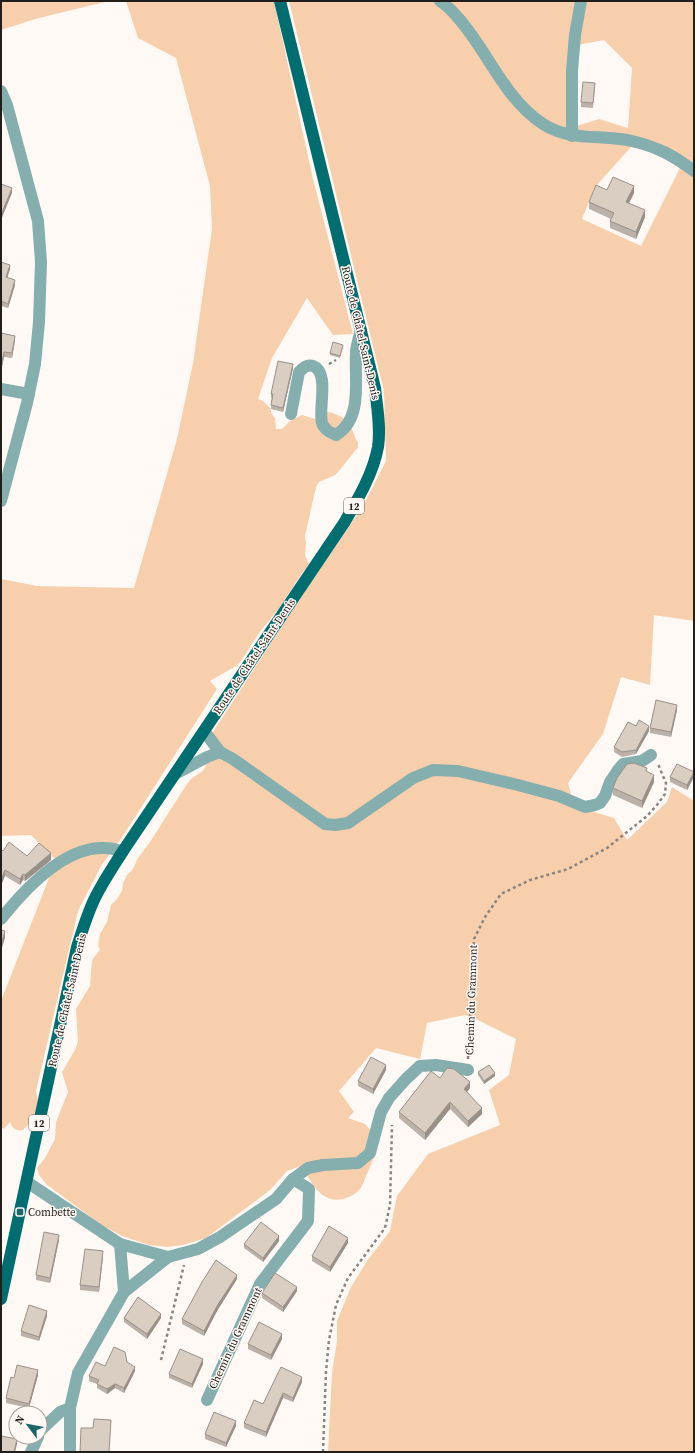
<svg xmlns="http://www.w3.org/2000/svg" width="695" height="1453" viewBox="0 0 695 1453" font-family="'Source Serif 4',serif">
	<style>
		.green { fill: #f7cfad; fill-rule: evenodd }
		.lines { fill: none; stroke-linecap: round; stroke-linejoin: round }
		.path { stroke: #898480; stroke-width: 2.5; stroke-dasharray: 3 3; stroke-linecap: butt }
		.minor { stroke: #85aeaf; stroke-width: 12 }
		.major { stroke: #006e70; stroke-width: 12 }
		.wall { fill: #bbb1a8 }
		.shaded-wall { fill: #999088 }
		.building { fill: #dacec3; stroke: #999088 }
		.poi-dot { fill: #196769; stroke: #fff9f5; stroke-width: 1.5 }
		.labels { text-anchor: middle; stroke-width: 3; stroke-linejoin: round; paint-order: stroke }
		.shield { fill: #fff9f5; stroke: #64605c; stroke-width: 1 }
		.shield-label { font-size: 10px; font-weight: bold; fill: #221e1a }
		.street-label { font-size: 11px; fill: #221e1a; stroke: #fff9f5 }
		.poi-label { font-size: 11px; fill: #221e1a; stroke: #fff9f5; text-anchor: start }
	</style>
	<rect width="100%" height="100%" fill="#fff9f5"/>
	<g class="green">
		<path d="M 1,1 L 109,1 L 35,19 L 1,30 Z"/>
		<path d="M 126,1 L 274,1 L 313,179 L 353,334 L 333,335 L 307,298 L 272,358 L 258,399 L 263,401 L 271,409 L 271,413 L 275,418 L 276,429 L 282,429 L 290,421 L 302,415 L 319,420 L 327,412 C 335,412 347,419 351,427 C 354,432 354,437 358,442 L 358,448 L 354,452 L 339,471 L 335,475 L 319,482 L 316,487 L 305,536 L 306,543 L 305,555 L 309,565 L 302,573 L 280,607 L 259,633 L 241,661 L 236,666 L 210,681 L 217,689 L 121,839 L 101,866 L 78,911 L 36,1091 C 41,1110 36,1116 23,1130 C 16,1131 13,1129 10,1122 L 4,1129 L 1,1127 L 1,1001 L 56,860 L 31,835 L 1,836 L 1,579 L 37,586 L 134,588 L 177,439 L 193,363 L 212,229 L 210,186 L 176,58 L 138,38 Z"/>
		<path d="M 289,1 L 694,1 L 694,621 L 654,615 L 650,685 L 621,677 L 603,734 L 568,783 L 574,806 L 614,818 L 627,840 L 667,802 L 672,787 L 694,801 L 694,1452 L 328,1452 L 332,1373 L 337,1341 L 337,1321 L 351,1287 L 367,1261 L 390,1231 L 397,1196 L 428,1154 L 500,1125 L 489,1090 L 509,1075 L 516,1039 L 474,1018 L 465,1015 L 427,1023 L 420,1059 L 376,1048 L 339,1091 L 354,1112 L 348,1118 L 365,1124 L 372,1132 L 375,1155 L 361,1188 C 356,1194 350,1197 343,1199 C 325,1203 315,1189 307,1175 L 312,1162 L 287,1171 L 270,1190 L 206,1238 L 183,1245 L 167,1247 L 149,1245 L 122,1236 L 100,1224 L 46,1184 L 39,1175 L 37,1168 L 45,1158 L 55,1139 L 56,1122 L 68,1092 L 62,1072 L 75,1050 L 78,1042 L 76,1009 L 90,986 L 92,960 L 100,950 L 98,946 L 100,934 L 107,922 L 111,905 L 117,899 L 122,891 L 123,883 L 127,875 L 133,869 L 138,858 L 150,842 L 187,784 L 192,778 L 203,771 L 210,757 L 226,751 L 211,735 L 299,600 L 363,506 L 386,461 L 384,391 ZM 604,40 L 632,68 L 628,128 L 599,119 L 577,126 L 572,46 ZM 631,147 L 664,154 L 680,168 L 641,246 L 582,219 L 595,187 Z"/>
	</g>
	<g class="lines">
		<g class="path">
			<path d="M 329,364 L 336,360"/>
			<path d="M 468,1059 L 474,939 L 485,917 L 501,894 L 530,880 L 568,869 L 607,848 L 647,816 L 657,805 L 665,794 L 666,783 L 658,764"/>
			<path d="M 161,1360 L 184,1265"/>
			<path d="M 323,1452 L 326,1372 L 329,1340 L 336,1305 L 348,1278 L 385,1228 L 390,1205 L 392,1125"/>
		</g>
		<g class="minor">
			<path d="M 440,1 C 448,6 454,13 460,20 C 489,54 505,99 543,124 C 571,142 601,134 632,141 C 657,147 673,155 694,171"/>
			<path d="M 1,91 L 7,105 L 38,221 L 41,262 L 39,322 L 35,364 L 27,403 L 1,501"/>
			<path d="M 572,136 L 572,71 L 575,35 L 581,1"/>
			<path d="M 1,389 L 29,394"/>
			<path d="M 291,414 L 299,372 C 303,368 307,364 313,366 C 330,372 318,410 322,423 C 324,430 331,433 336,435 C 364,418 354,378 356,351 C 357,344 359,337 361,330"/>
			<path d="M 204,731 L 220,752"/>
			<path d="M 175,774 L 207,757 L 220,752 L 233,759 L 325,824 L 335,825 L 348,823 L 413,778 L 433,770 L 458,771 L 518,785 L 559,796 L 585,807 L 595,805 L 600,803 L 605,796 L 610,782 L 618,770 L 623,764 L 642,761 L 651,755"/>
			<path d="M 1,919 C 24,890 64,846 105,848 C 111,848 117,850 123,851"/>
			<path d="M 27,1182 L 120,1244 L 168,1257 L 198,1249 L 220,1237 L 276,1199 L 293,1179 L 308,1168 L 323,1165 L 358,1163 L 370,1153 L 381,1112 L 389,1098 L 406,1079 L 420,1066 L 436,1065 L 468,1070"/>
			<path d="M 124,1292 L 168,1257"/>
			<path d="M 207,1400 L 260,1284 L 308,1221 L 309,1189 L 293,1179"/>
			<path d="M 40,1431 L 60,1412 L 70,1408"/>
			<path d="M 31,1452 L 38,1437"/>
			<path d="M 70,1452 L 70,1408 L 78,1373 L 124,1292 L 120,1244"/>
		</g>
		<path class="major" d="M 1,1299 L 77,947 C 82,931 87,915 94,900 C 102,883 113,867 123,851 L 344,523 C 358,499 373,474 378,447 C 381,428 377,407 375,388 L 280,1"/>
	</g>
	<g class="wall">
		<path d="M 595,88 L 593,108 L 581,107 L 581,102 Z"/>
		<path d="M 607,190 L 634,193 L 629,203 L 645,217 L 636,239 L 610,228 L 610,221 L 611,219 L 589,209 L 589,202 Z"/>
		<path d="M 1,262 L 10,269 L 7,277 L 15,285 L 8,308 L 1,306 Z"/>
		<path d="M 1,333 L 15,340 L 12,358 L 4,357 L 1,371 Z"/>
		<path d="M 343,347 L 340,358 L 330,355 L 330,353 Z"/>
		<path d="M 293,368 L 283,412 L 271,409 L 271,405 L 272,398 L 271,398 L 271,394 Z"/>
		<path d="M 677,710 L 671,737 L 650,733 L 650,728 Z"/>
		<path d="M 636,726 L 649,731 L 636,754 L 622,757 L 614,752 L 614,747 Z"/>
		<path d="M 647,772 L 654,782 L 642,808 L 613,795 L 613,788 Z"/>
		<path d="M 670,777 L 694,777 L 687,790 L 670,782 Z"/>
		<path d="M 3,851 L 27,856 L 51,860 L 25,881 L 23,880 L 20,885 L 5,876 Z"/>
		<path d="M 386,1070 L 373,1094 L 358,1086 L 358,1081 Z"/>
		<path d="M 478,1072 L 495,1076 L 484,1084 L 478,1075 Z"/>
		<path d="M 440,1078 L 470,1088 L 467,1092 L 482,1114 L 468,1127 L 450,1109 L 425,1140 L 399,1118 L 399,1112 Z"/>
		<path d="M 59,1240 L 50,1283 L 36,1280 L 36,1275 Z"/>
		<path d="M 279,1241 L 263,1262 L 244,1248 L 244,1244 Z"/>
		<path d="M 348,1243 L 330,1272 L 312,1261 L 312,1256 Z"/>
		<path d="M 103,1256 L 99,1292 L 80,1290 L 80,1285 Z"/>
		<path d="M 237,1279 L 217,1311 L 204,1336 L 182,1324 L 182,1319 Z"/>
		<path d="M 297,1291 L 283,1312 L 262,1298 L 262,1293 Z"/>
		<path d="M 47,1316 L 39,1341 L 21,1336 L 21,1331 Z"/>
		<path d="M 124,1318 L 161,1318 L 147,1339 L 124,1322 Z"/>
		<path d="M 282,1339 L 271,1360 L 248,1349 L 248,1344 Z"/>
		<path d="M 127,1362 L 135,1371 L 124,1393 L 115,1388 L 107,1394 L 97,1388 L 97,1384 L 89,1381 L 89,1376 L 105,1366 Z"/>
		<path d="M 203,1364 L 192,1388 L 169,1378 L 169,1374 Z"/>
		<path d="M 38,1375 L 29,1408 L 6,1403 L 6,1398 L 14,1378 Z"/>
		<path d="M 302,1382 L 293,1402 L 283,1398 L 266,1437 L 244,1428 L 244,1423 L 263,1404 Z"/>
		<path d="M 236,1426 L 226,1447 L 205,1439 L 205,1434 Z"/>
	</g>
	<g class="shaded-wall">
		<path d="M 634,186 L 634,193 L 626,209 L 626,202 Z"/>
		<path d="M 12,188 L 12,193 L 1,220 L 1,215 Z"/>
		<path d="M 645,210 L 645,217 L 636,239 L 636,232 Z"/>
		<path d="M 10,265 L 10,269 L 6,282 L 6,277 Z"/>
		<path d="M 15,280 L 15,285 L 8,308 L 8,304 Z"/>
		<path d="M 15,336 L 15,340 L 12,358 L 12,353 Z"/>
		<path d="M 4,352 L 4,357 L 1,371 L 1,366 Z"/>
		<path d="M 293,364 L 293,368 L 283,412 L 283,408 Z"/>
		<path d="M 677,705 L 677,710 L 671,737 L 671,732 Z"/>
		<path d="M 649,726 L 649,731 L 636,754 L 636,750 Z"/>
		<path d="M 694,772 L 694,777 L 687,790 L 687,785 Z"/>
		<path d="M 654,775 L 654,782 L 642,808 L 642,801 Z"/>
		<path d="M 51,853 L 51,860 L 25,881 L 25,875 Z"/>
		<path d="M 5,870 L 5,876 L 1,886 L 1,880 Z"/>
		<path d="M 23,874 L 23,880 L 20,885 L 20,879 Z"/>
		<path d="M 5,931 L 5,938 L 1,951 L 1,944 Z"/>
		<path d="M 386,1065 L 386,1070 L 373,1094 L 373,1089 Z"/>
		<path d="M 495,1073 L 495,1076 L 484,1084 L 484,1081 Z"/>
		<path d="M 470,1082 L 470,1088 L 464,1096 L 464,1089 Z"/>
		<path d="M 450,1102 L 450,1109 L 425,1140 L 425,1133 Z"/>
		<path d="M 482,1108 L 482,1114 L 468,1127 L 468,1121 Z"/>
		<path d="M 59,1235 L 59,1240 L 50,1283 L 50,1278 Z"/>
		<path d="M 279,1236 L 279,1241 L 263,1262 L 263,1258 Z"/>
		<path d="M 348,1238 L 348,1243 L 330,1272 L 330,1267 Z"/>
		<path d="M 103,1251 L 103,1256 L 99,1292 L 99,1287 Z"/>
		<path d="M 237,1275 L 237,1279 L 217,1311 L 204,1336 L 204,1331 L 217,1306 Z"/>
		<path d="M 297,1287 L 297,1291 L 283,1312 L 283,1307 Z"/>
		<path d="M 47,1311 L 47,1316 L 39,1341 L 39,1337 Z"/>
		<path d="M 161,1314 L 161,1318 L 147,1339 L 147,1334 Z"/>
		<path d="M 282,1334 L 282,1339 L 271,1360 L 271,1355 Z"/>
		<path d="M 203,1359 L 203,1364 L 192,1388 L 192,1384 Z"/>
		<path d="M 135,1367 L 135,1371 L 124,1393 L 124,1388 Z"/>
		<path d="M 38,1370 L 38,1375 L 29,1408 L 29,1404 Z"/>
		<path d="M 302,1377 L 302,1382 L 293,1402 L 293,1398 Z"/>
		<path d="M 115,1384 L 115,1388 L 107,1394 L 107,1389 Z"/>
		<path d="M 283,1393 L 283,1398 L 266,1437 L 266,1432 Z"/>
		<path d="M 236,1421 L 236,1426 L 226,1447 L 226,1443 Z"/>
		<path d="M 17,1439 L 17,1444 L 15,1452 L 14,1452 Z"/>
	</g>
	<g class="building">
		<path d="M 583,82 L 595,83 L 593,103 L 581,102 Z"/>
		<path d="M 613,177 L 634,186 L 626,202 L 645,210 L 636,232 L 610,221 L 614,213 L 589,202 L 596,185 L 607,190 Z"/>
		<path d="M 1,184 L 12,188 L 1,215 Z"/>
		<path d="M 1,262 L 10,265 L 6,277 L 15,280 L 8,304 L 1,301 Z"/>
		<path d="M 1,333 L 15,336 L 12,353 L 4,352 L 1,366 Z"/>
		<path d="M 333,342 L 343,345 L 340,356 L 330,353 Z"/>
		<path d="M 278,361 L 293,364 L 283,408 L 271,405 L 273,394 L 271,394 Z"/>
		<path d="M 656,700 L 677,705 L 671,732 L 650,728 Z"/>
		<path d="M 639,720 L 649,726 L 636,750 L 622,752 L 614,747 L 628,722 L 636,726 Z"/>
		<path d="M 634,763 L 647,768 L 646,771 L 654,775 L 642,801 L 613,788 L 617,778 L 627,764 Z"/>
		<path d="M 677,764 L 694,772 L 687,785 L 670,777 Z"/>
		<path d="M 9,842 L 27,856 L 39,843 L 51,853 L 25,875 L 23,874 L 20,879 L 5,870 L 1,880 L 1,849 L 3,851 Z"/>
		<path d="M 1,930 L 5,931 L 1,944 Z"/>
		<path d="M 371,1057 L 386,1065 L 373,1089 L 358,1081 Z"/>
		<path d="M 489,1065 L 495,1073 L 484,1081 L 478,1072 Z"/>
		<path d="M 447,1068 L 454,1069 L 470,1082 L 464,1089 L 482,1108 L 468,1121 L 450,1102 L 425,1133 L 399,1112 L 431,1071 L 440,1078 Z"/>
		<path d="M 261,1222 L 279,1236 L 263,1258 L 244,1244 Z"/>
		<path d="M 329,1226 L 348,1238 L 330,1267 L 312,1256 Z"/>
		<path d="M 44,1232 L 59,1235 L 50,1278 L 36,1275 Z"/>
		<path d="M 85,1249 L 103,1251 L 99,1287 L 80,1285 Z"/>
		<path d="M 216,1260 L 237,1275 L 217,1306 L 204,1331 L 182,1319 L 202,1282 Z"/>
		<path d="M 275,1273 L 297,1287 L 283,1307 L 262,1293 Z"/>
		<path d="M 138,1297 L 161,1314 L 147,1334 L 124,1318 Z"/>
		<path d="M 29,1305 L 47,1311 L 39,1337 L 21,1331 Z"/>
		<path d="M 259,1322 L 282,1334 L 271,1355 L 248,1344 Z"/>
		<path d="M 114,1347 L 125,1352 L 127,1362 L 135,1367 L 124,1388 L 115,1384 L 107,1389 L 97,1384 L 99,1380 L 89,1376 L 96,1362 L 105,1366 Z"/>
		<path d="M 180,1349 L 203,1359 L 192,1384 L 169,1374 Z"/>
		<path d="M 17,1365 L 38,1370 L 29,1404 L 6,1398 L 11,1377 L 14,1378 Z"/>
		<path d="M 281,1367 L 302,1377 L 293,1398 L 283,1393 L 266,1432 L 244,1423 L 254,1400 L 263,1404 Z"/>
		<path d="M 214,1412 L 236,1421 L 226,1443 L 205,1434 Z"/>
		<path d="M 94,1419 L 111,1420 L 109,1452 L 80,1452 L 81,1428 L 93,1428 Z"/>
		<path d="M 1,1436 L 17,1439 L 14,1452 L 1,1452 Z"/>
	</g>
	<rect class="poi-dot" x="16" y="1208" width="8" height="8" rx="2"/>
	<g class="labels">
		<g class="shield">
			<rect x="344" y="498" width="20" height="16" rx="3"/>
			<rect x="29" y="1115" width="20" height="16" rx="3"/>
		</g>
		<g class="shield-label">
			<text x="354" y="510">12</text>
			<text x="39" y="1127">12</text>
		</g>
		<g class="street-label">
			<text transform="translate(361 333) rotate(77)" y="4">Route de Châtel-Saint-Denis</text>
			<text transform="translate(254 656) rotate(-56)" y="4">Route de Châtel-Saint-Denis</text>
			<text transform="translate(67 1000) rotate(-77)" y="4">Route de Châtel-Saint-Denis</text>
			<text transform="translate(471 1000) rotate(-88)" y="4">Chemin du Grammont</text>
			<text transform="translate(235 1338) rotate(-65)" y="4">Chemin du Grammont</text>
		</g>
		<g class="poi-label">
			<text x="28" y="1216">Combette</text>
		</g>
	</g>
	<rect width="695" height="1453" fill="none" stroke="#221e1a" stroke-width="4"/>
	<g transform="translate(28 1425) rotate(302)"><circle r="19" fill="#fff9f5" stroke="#a7a19d"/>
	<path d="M0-3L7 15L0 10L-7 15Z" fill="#196769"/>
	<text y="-6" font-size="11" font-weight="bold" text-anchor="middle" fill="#221e1a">N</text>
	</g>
</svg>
